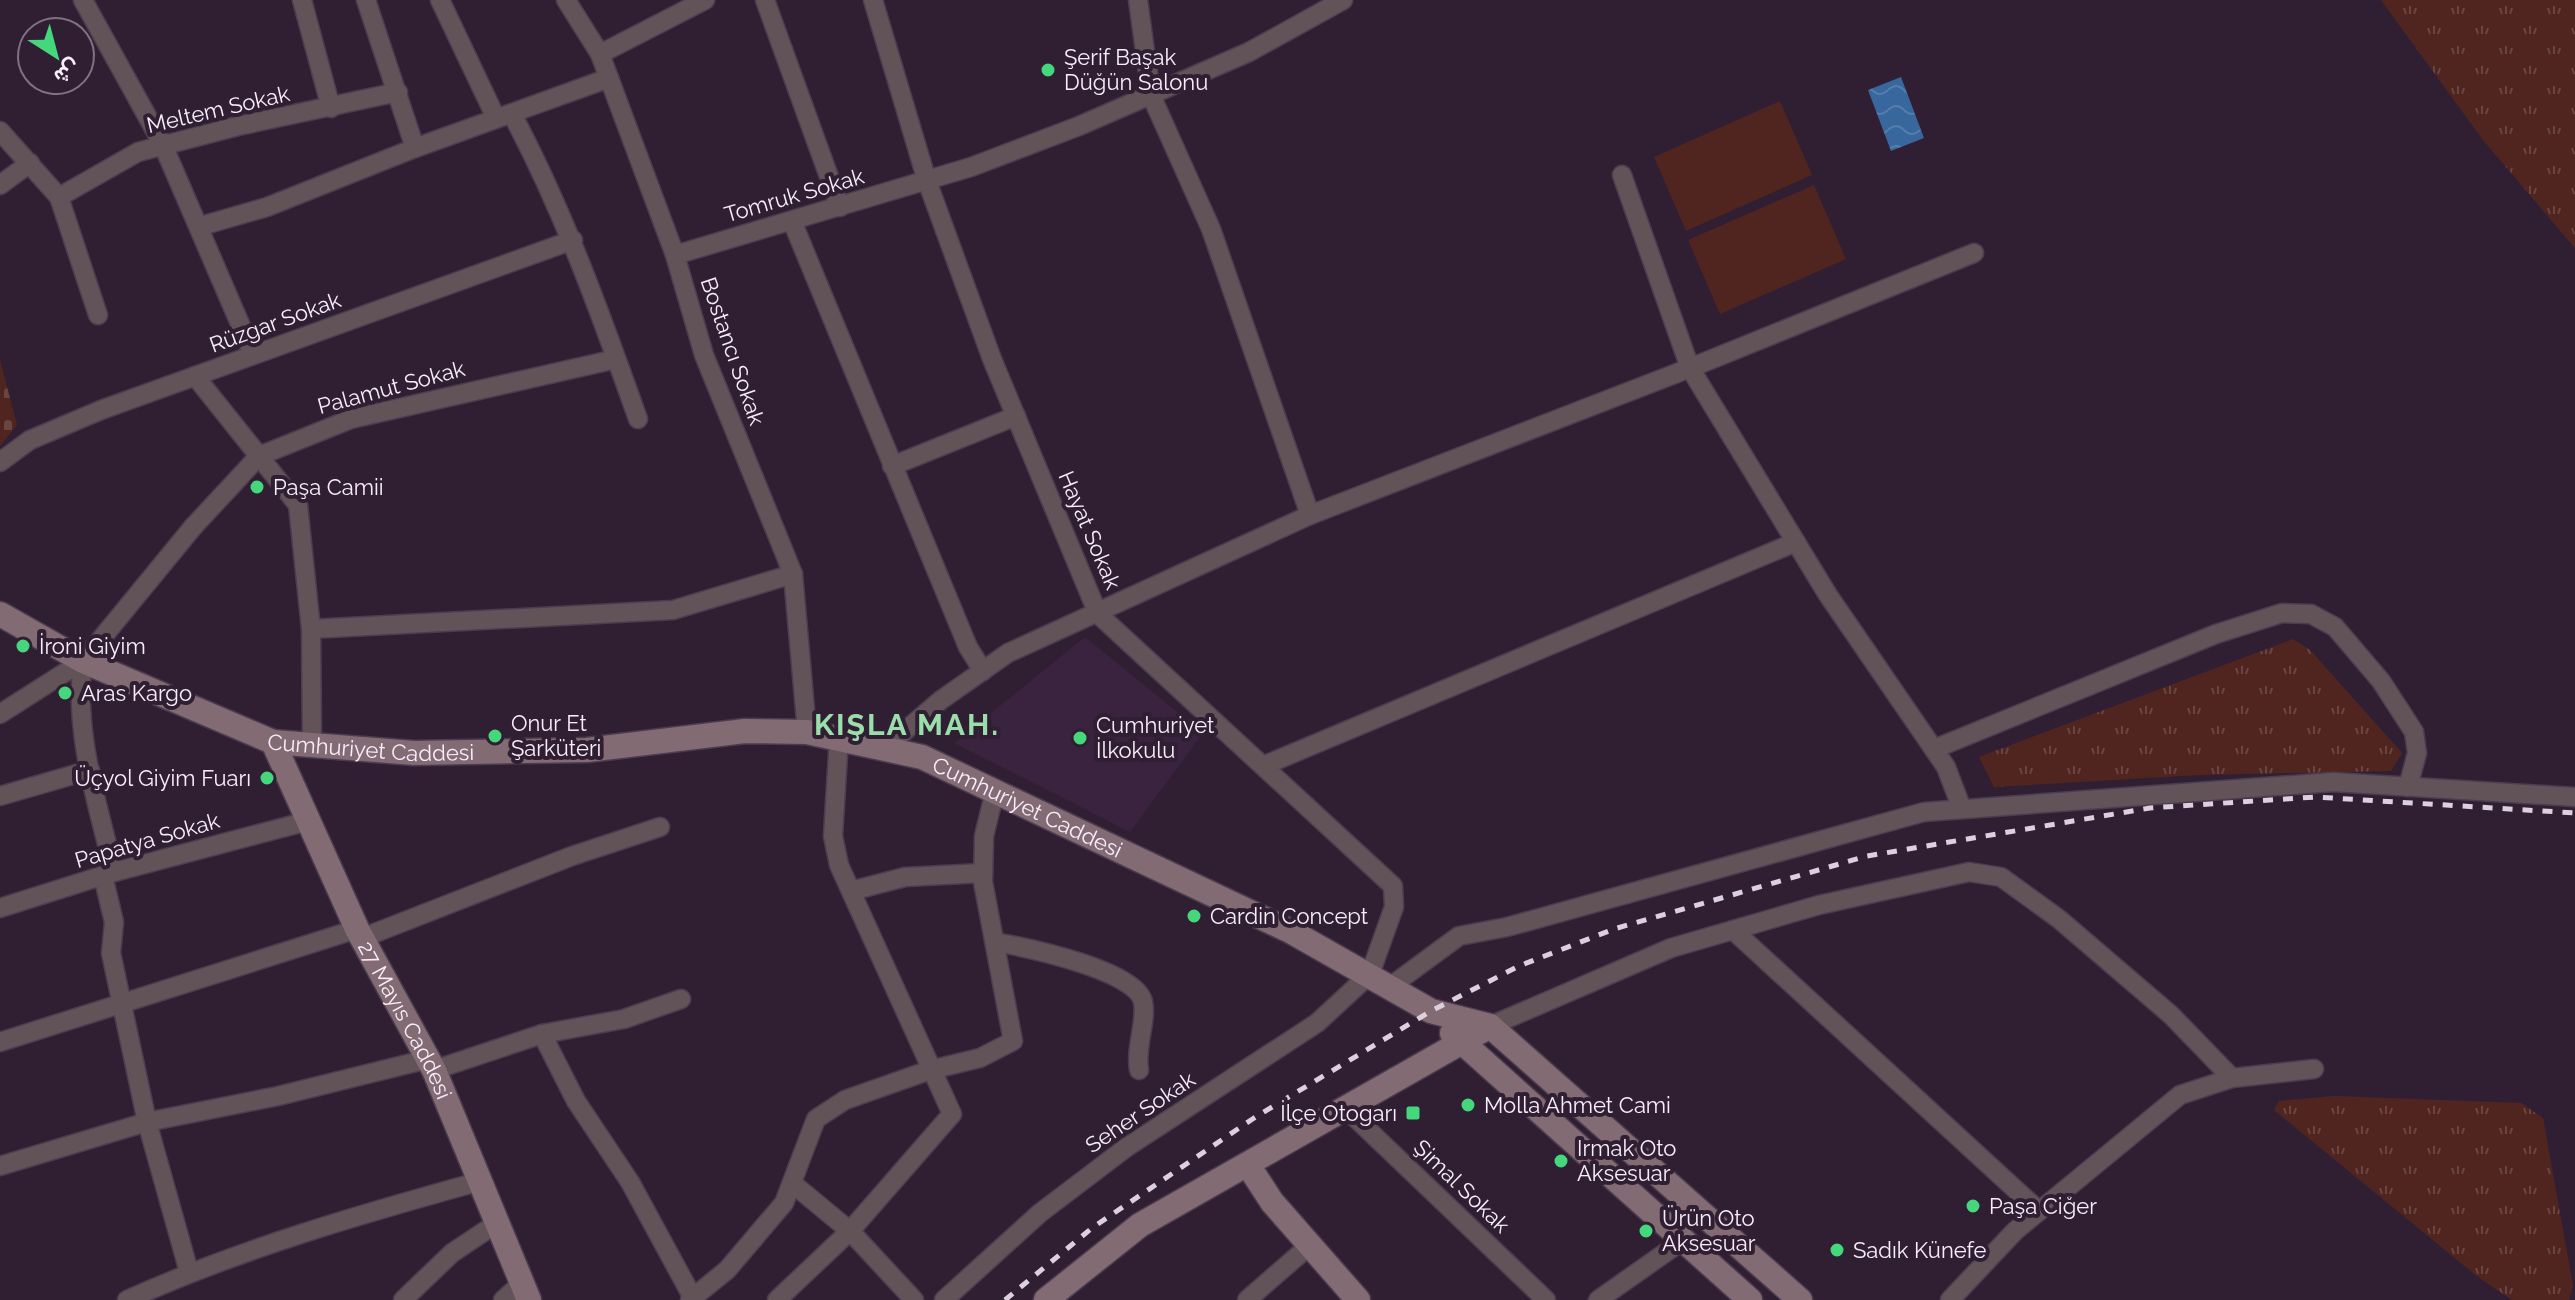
<svg xmlns="http://www.w3.org/2000/svg" width="2575" height="1300" viewBox="0 0 2575 1300" font-family="Raleway,Vazirmatn,sans-serif">
	<style>
		.built { fill: #39233e }
		.grass { fill: url(#grass-tufts) }
		.cemetery { fill: url(#cemetery-stones) }
		.pitch { fill: #502520 }
		.water { fill: url(#water-waves) }
		.lines { fill: none; stroke-linecap: round; stroke-linejoin: round }
		.street-casing { stroke: #4c3c4f; stroke-width: 21 }
		.secondary-casing { stroke: #4c3c4f; stroke-width: 27 }
		.street { stroke: #615358; stroke-width: 18 }
		.secondary { stroke: #826b73; stroke-width: 24 }
		.rail { stroke: #dccfde; stroke-width: 5; stroke-dasharray: 10 10; stroke-linecap: butt }
		.poi-dot { fill: #44d77b; stroke: #301f33; stroke-width: 3 }
		.labels { text-anchor: middle; stroke-width: 8; stroke-linejoin: round; paint-order: stroke }
		.poi-label { font-size: 22px; fill: #f9edfb; stroke: #301f33; text-anchor: start }
		.street-label { font-size: 22px; fill: #f9edfb; stroke: #301f33 }
		.district-label { font-size: 30px; font-weight: bold; letter-spacing: 2px; fill: #9adfab; stroke: #301f33 }
	</style>
	<defs>
		<pattern id="grass-tufts" width="24" height="20" patternUnits="userSpaceOnUse" patternTransform="scale(2)"><rect width="24" height="20" fill="#502520"/><path d="M3 7l-1-3M5 7V3M7 7l1-3M15 17l-1-3M17 17v-4M19 17l1-3" fill="none" stroke="#6a4541"/></pattern>
		<pattern id="cemetery-stones" width="16" height="16" patternUnits="userSpaceOnUse" patternTransform="scale(2)"><rect width="16" height="16" fill="#502520"/><path d="M2 7V4a2 2 0 0 1 4 0v3zM10 15v-3a2 2 0 0 1 4 0v3z" fill="#6a4541"/></pattern>
		<pattern id="water-waves" width="16" height="10" patternUnits="userSpaceOnUse" patternTransform="scale(2)"><rect width="16" height="10" fill="#37679d"/><path d="M0 5q4-4 8 0t8 0" fill="none" stroke="#557dac"/></pattern>
	</defs>
	<rect width="100%" height="100%" fill="#301f33"/>
	<path class="built" d="M 1085,637 L 1203,733 L 1130,832 L 954,743 Z"/>
	<g class="grass">
		<path d="M 2381,0 L 2575,0 L 2575,248 L 2483,140 Z"/>
		<path d="M 2293,639 L 2310,650 L 2402,753 L 2391,771 L 2197,775 L 1994,787 L 1979,757 Z"/>
		<path d="M 2334,1096 L 2521,1103 L 2543,1118 L 2573,1286 L 2569,1300 L 2512,1300 L 2478,1277 L 2274,1110 L 2279,1101 Z"/>
	</g>
	<path class="cemetery" d="M 0,360 L 17,425 L 0,446 Z"/>
	<g class="pitch">
		<path d="M 1780,101 L 1812,175 L 1686,231 L 1654,157 Z"/>
		<path d="M 1814,185 L 1846,259 L 1720,314 L 1688,240 Z"/>
	</g>
	<path class="water" d="M 1901,77 L 1924,138 L 1891,151 L 1868,90 Z"/>
	<g class="lines">
		<g class="street-casing">
			<g id="street">
				<path d="M 83,0 L 163,145 L 253,354"/>
				<path d="M 302,0 L 331,108"/>
				<path d="M 366,0 L 415,148"/>
				<path d="M 440,0 L 496,118"/>
				<path d="M 566,0 L 600,54 L 675,255 L 704,355 L 793,574 L 807,732"/>
				<path d="M 765,0 L 840,207"/>
				<path d="M 873,0 L 927,181 L 992,359 L 1098,614 L 1393,886 L 1394,907 L 1370,974 L 1317,1023 L 1127,1147 L 1040,1213 L 944,1300"/>
				<path d="M 1138,0 L 1151,95 L 1211,229 L 1310,515"/>
				<path d="M 600,54 L 705,0"/>
				<path d="M 512,114 C 564,212 601,315 638,419"/>
				<path d="M 0,131 L 59,197 L 98,315"/>
				<path d="M 1622,175 L 1690,368 L 1828,595 L 1946,767 L 1962,809"/>
				<path d="M 0,185 L 30,163"/>
				<path d="M 59,197 L 138,152 L 238,126 L 398,92"/>
				<path d="M 792,221 L 968,647 L 983,671"/>
				<path d="M 201,226 L 267,207 L 415,148 L 609,78"/>
				<path d="M 675,255 L 971,167 L 1079,126 L 1249,52 L 1343,0"/>
				<path d="M 195,376 L 298,505 L 311,629 L 312,743"/>
				<path d="M 0,462 L 30,440 L 101,410 L 573,240"/>
				<path d="M 892,466 L 1016,416"/>
				<path d="M 311,629 L 673,610 L 793,574"/>
				<path d="M 83,661 C 73,731 98,805 114,872"/>
				<path d="M 0,714 L 83,661 L 193,527 L 259,456 L 351,419 L 616,359"/>
				<path d="M 885,748 L 941,700 L 1008,653 L 1310,515 L 1690,368 L 1974,253"/>
				<path d="M 1934,749 L 2216,634 L 2282,613 L 2311,614 L 2335,627 L 2381,681 L 2414,732 L 2417,753 L 2408,787"/>
				<path d="M 1265,765 L 1796,542"/>
				<path d="M 0,796 L 90,770"/>
				<path d="M 103,876 L 114,922 L 111,953 L 147,1122 L 189,1272"/>
				<path d="M 851,891 L 905,877 L 983,873"/>
				<path d="M 0,908 L 114,872 L 308,821"/>
				<path d="M 1733,930 L 2039,1211"/>
				<path d="M 362,938 L 572,856 L 660,827"/>
				<path d="M 995,942 C 1024,947 1137,970 1143,1002 C 1147,1021 1135,1047 1139,1070"/>
				<path d="M 1391,986 L 1459,936 L 1507,927 L 1924,812 L 2333,782 L 2575,797"/>
				<path d="M 1490,1026 L 1671,948 L 1819,905 L 1969,872 L 2001,877 L 2059,919 L 2171,1015 L 2232,1078"/>
				<path d="M 542,1034 L 576,1101 L 630,1182 L 693,1298"/>
				<path d="M 0,1042 L 357,929"/>
				<path d="M 434,1070 L 542,1034 L 624,1019 L 681,999"/>
				<path d="M 1344,1107 L 1546,1300"/>
				<path d="M 0,1166 L 147,1122 L 278,1096 L 428,1059"/>
				<path d="M 792,1183 L 850,1231 L 914,1300"/>
				<path d="M 127,1300 C 240,1249 361,1214 481,1181"/>
				<path d="M 403,1300 L 452,1253 L 497,1223"/>
				<path d="M 503,1300 L 522,1283"/>
				<path d="M 690,1300 L 727,1270 L 784,1203 L 816,1119 L 845,1100 L 930,1070 L 980,1058 L 1013,1041 L 983,882 L 984,836 L 995,791"/>
				<path d="M 777,1300 L 850,1231 L 952,1114 L 839,865 L 833,836 L 839,737"/>
				<path d="M 1247,1300 L 1310,1245"/>
				<path d="M 1598,1300 L 1682,1241"/>
				<path d="M 1950,1300 L 2015,1231 L 2180,1095 L 2232,1078 L 2314,1069"/>
			</g>
		</g>
		<g class="secondary-casing">
			<g id="secondary">
				<path id="s1" d="M 0,614 L 83,661 L 273,742 L 414,753 L 587,750 L 745,731 L 807,732 L 922,757 L 1292,932 L 1431,1011 L 1490,1026 L 1800,1300"/>
				<path id="s2" d="M 273,742 L 357,929 L 434,1070 L 529,1300"/>
				<path d="M 1452,1033 L 1750,1300"/>
				<path d="M 1248,1165 L 1272,1202 L 1358,1300"/>
				<path d="M 1046,1300 L 1140,1225 L 1490,1026"/>
			</g>
		</g>
		<use href="#street" class="street"/>
		<use href="#secondary" class="secondary"/>
		<path class="rail" d="M 1005,1300 L 1092,1228 L 1254,1118 L 1431,1011 L 1519,966 L 1614,929 L 1867,856 L 2150,808 L 2315,797 L 2575,813"/>
	</g>
	<g class="poi-dot">
		<circle cx="1048" cy="70" r="8"/>
		<circle cx="257" cy="487" r="8"/>
		<circle cx="23" cy="646" r="8"/>
		<circle cx="65" cy="693" r="8"/>
		<circle cx="495" cy="736" r="8"/>
		<circle cx="1080" cy="738" r="8"/>
		<circle cx="267" cy="778" r="8"/>
		<circle cx="1194" cy="916" r="8"/>
		<circle cx="1468" cy="1105" r="8"/>
		<rect x="1405" y="1105" width="16" height="16" rx="4"/>
		<circle cx="1561" cy="1161" r="8"/>
		<circle cx="1973" cy="1206" r="8"/>
		<circle cx="1646" cy="1231" r="8"/>
		<circle cx="1837" cy="1250" r="8"/>
	</g>
	<g class="labels">
		<g class="poi-label">
			<text x="1064" y="65">Şerif Başak<tspan x="1064" dy="25">Düğün Salonu</tspan></text>
			<text x="273" y="495">Paşa Camii</text>
			<text x="39" y="654">İroni Giyim</text>
			<text x="81" y="701">Aras Kargo</text>
			<text x="511" y="731">Onur Et<tspan x="511" dy="25">Şarküteri</tspan></text>
			<text x="1096" y="733">Cumhuriyet<tspan x="1096" dy="25">İlkokulu</tspan></text>
			<text x="251" y="786" text-anchor="end">Üçyol Giyim Fuarı</text>
			<text x="1210" y="924">Cardin Concept</text>
			<text x="1484" y="1113">Molla Ahmet Cami</text>
			<text x="1397" y="1121" text-anchor="end">İlçe Otogarı</text>
			<text x="1577" y="1156">Irmak Oto<tspan x="1577" dy="25">Aksesuar</tspan></text>
			<text x="1989" y="1214">Paşa Ciğer</text>
			<text x="1662" y="1226">Ürün Oto<tspan x="1662" dy="25">Aksesuar</tspan></text>
			<text x="1853" y="1258">Sadık Künefe</text>
		</g>
		<g class="street-label">
			<text transform="translate(218 109) rotate(-13)" y="8">Meltem Sokak</text>
			<text transform="translate(794 195) rotate(-16)" y="8">Tomruk Sokak</text>
			<text transform="translate(275 322) rotate(-20)" y="8">Rüzgar Sokak</text>
			<text transform="translate(733 351) rotate(71)" y="8">Bostancı Sokak</text>
			<text transform="translate(391 387) rotate(-15)" y="8">Palamut Sokak</text>
			<text transform="translate(1090 530) rotate(67)" y="8">Hayat Sokak</text>
			<text dy="8" stroke="none"><textPath href="#s1" startOffset="400">Cumhuriyet Caddesi</textPath></text>
			<text dy="8" stroke="none"><textPath href="#s1" startOffset="1072">Cumhuriyet Caddesi</textPath></text>
			<text transform="translate(147 840) rotate(-16)" y="8">Papatya Sokak</text>
			<text dy="8" stroke="none"><textPath href="#s2" startOffset="308">27 Mayıs Caddesi</textPath></text>
			<text transform="translate(1140 1112) rotate(-34)" y="8">Seher Sokak</text>
			<text transform="translate(1462 1186) rotate(44)" y="8">Şimal Sokak</text>
		</g>
		<g class="district-label">
			<text x="907" y="735">KIŞLA MAH.</text>
		</g>
	</g>
	<g transform="translate(56 56) rotate(144)"><circle r="38" fill="#301f33" stroke="#807183" stroke-width="2"/>
	<path d="M0-6L14 30L0 20L-14 30Z" fill="#44d77b"/>
	<text y="-12" font-size="22" font-weight="bold" text-anchor="middle" fill="#f9edfb">ش</text>
	</g>
</svg>
